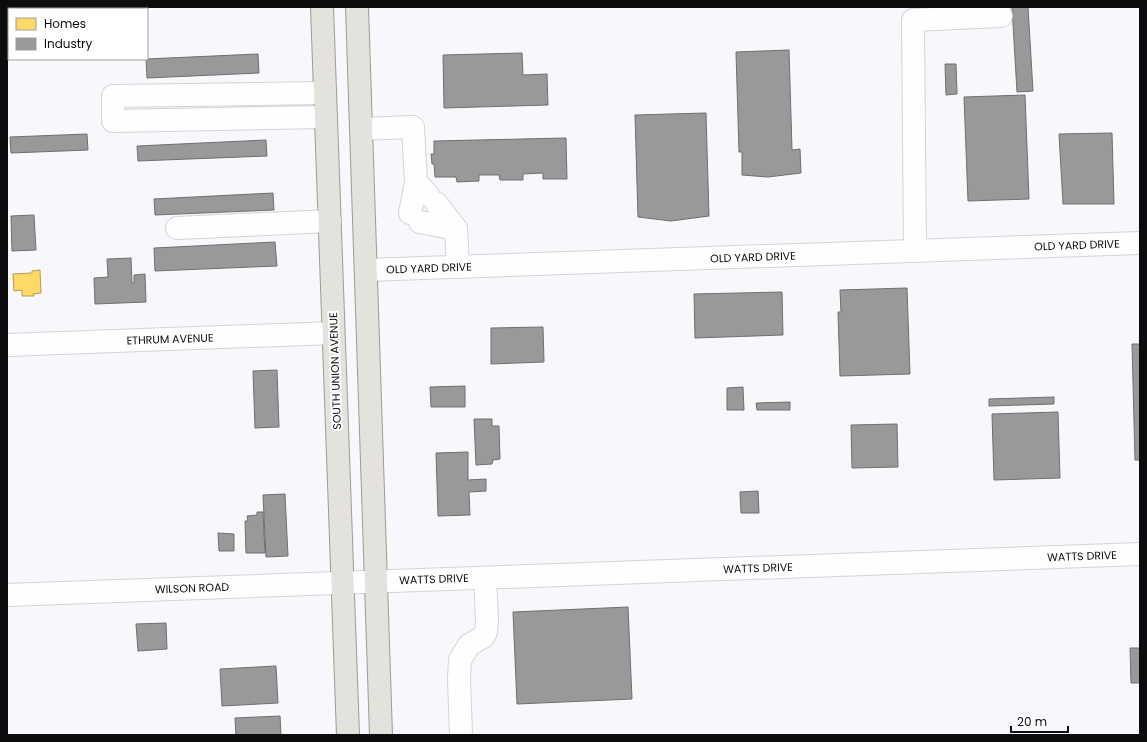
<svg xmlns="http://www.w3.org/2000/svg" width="1147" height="742" viewBox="0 0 1147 742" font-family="Poppins,sans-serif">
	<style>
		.homes { fill: #ffd966; stroke: #b69c4c }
		.industry { fill: #999; stroke: #6f6f6f }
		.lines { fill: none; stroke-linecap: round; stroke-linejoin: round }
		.minor-casing { stroke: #d4d3d6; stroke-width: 24 }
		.major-casing { stroke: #9e9c91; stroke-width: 24 }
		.minor { stroke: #fefefe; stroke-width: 22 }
		.major { stroke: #e3e2dc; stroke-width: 22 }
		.labels { text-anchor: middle; stroke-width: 4; stroke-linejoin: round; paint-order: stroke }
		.street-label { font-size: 11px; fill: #0c0c0e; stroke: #fff }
	</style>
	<rect width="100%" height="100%" fill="#f8f7fb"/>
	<path class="homes" d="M 40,270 L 41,293 L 33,294 L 34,296 L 22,296 L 22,290 L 14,291 L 13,274 L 32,273 L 32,271 Z"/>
	<g class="industry">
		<path d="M 1012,7 L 1028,7 L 1033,91 L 1017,92 Z"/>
		<path d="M 789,50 L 792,150 L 800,149 L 801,173 L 768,177 L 742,175 L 742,152 L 739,152 L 736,52 Z"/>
		<path d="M 522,53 L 523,75 L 547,74 L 548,105 L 444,108 L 443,55 Z"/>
		<path d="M 258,54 L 259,73 L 147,78 L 146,59 Z"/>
		<path d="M 945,64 L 956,64 L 957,94 L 946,95 Z"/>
		<path d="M 1025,95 L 1029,199 L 968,201 L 964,97 Z"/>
		<path d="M 706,113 L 709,216 L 671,221 L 638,217 L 635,115 Z"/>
		<path d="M 1112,133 L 1114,204 L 1063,204 L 1059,134 Z"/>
		<path d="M 87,134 L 88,150 L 11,153 L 10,137 Z"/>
		<path d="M 566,138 L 567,179 L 543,179 L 543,173 L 523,174 L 523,180 L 500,180 L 499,175 L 479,175 L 479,181 L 457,182 L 456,177 L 435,177 L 434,164 L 432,164 L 431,154 L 434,154 L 434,141 Z"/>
		<path d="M 266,140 L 267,156 L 138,161 L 137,146 Z"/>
		<path d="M 273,193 L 274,210 L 155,215 L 154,199 Z"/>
		<path d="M 34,215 L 36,250 L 12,251 L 11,216 Z"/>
		<path d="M 275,242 L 277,266 L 155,271 L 154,248 Z"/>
		<path d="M 131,258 L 132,283 L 134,283 L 134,275 L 145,274 L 146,302 L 95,304 L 94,278 L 108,277 L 107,259 Z"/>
		<path d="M 907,288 L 910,374 L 840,376 L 838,312 L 841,312 L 840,290 Z"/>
		<path d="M 782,292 L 783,335 L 695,338 L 694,294 Z"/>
		<path d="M 543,327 L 544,362 L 491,364 L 491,328 Z"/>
		<path d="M 1132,344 L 1140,344 L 1140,460 L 1135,460 Z"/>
		<path d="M 277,370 L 279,427 L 255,428 L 253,371 Z"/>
		<path d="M 465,386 L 465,407 L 431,407 L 430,387 Z"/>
		<path d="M 743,387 L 744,410 L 727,410 L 727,388 Z"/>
		<path d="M 1054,397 L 1054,404 L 989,406 L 989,399 Z"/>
		<path d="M 790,402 L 790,410 L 757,410 L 756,403 Z"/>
		<path d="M 1058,412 L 1060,478 L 994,480 L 992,414 Z"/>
		<path d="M 474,419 L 492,419 L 492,426 L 499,426 L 500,459 L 493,460 L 492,464 L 476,465 Z"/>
		<path d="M 897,424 L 898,467 L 852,468 L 851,425 Z"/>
		<path d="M 468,452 L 468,480 L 486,479 L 486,491 L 469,492 L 470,515 L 438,516 L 436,453 Z"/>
		<path d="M 758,491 L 759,513 L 741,513 L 740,492 Z"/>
		<path d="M 285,494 L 288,556 L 266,557 L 263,495 Z"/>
		<path d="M 257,512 L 263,512 L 265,553 L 246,553 L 245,521 L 248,521 L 247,516 L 257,515 Z"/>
		<path d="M 218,533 L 234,534 L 234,551 L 219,551 Z"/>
		<path d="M 628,607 L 632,699 L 517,704 L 513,612 Z"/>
		<path d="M 166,623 L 167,649 L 138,651 L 136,624 Z"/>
		<path d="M 1130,648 L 1140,648 L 1140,683 L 1131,683 Z"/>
		<path d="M 276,666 L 278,703 L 222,706 L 220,669 Z"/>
		<path d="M 280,716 L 281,735 L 236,735 L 235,718 Z"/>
	</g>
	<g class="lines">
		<g class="minor-casing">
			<g id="minor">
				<path d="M 325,93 L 113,96 L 113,121 L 326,117"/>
				<path d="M 361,129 L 413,127 L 416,182 L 428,195"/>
				<path d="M 437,204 L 456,229 L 458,267"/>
				<path d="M 410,213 L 416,182"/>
				<path d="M 420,222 L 456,229"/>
				<path d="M 177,228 L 330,221"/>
				<path d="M 915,251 L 913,20 L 1001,16"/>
				<path d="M 366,270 L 1140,243"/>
				<path d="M 7,345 L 333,333"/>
				<path d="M 7,595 L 1140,554"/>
				<path d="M 461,735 L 459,679 L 460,660 L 469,645 L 483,637 L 486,632 L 487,620 L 485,578"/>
			</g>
		</g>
		<g class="major-casing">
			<g id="major">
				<path d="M 322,7 L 348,735"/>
				<path d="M 357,7 L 381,735"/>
			</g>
		</g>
		<use href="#minor" class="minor"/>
		<use href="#major" class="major"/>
	</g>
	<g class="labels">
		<g class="street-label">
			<text transform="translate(1077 245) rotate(-2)" y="4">OLD YARD DRIVE</text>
			<text transform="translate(753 257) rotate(-2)" y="4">OLD YARD DRIVE</text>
			<text transform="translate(429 268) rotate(-2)" y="4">OLD YARD DRIVE</text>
			<text transform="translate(170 339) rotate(-2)" y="4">ETHRUM AVENUE</text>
			<text transform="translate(335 371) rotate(-92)" y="4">SOUTH UNION AVENUE</text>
			<text transform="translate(1082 556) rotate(-2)" y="4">WATTS DRIVE</text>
			<text transform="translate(758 568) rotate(-2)" y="4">WATTS DRIVE</text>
			<text transform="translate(434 579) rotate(-2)" y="4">WATTS DRIVE</text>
			<text transform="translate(192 588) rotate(-2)" y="4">WILSON ROAD</text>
		</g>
	</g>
	<rect width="1147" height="742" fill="none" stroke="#0c0c0e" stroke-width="16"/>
	<rect x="8" y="8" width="140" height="52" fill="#ffffff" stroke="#9e9e9f"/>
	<rect x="16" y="18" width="20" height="12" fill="#ffd966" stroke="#9e9e9f"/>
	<text x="44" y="28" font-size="12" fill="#0c0c0e">Homes</text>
	<rect x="16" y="38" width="20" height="12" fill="#999999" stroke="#9e9e9f"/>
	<text x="44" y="48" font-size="12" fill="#0c0c0e">Industry</text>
	<path d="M1011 726v6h57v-6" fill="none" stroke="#0c0c0e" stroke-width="2"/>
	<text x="1017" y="726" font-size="12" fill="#0c0c0e" stroke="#ffffff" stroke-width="3" paint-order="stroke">20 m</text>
</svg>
